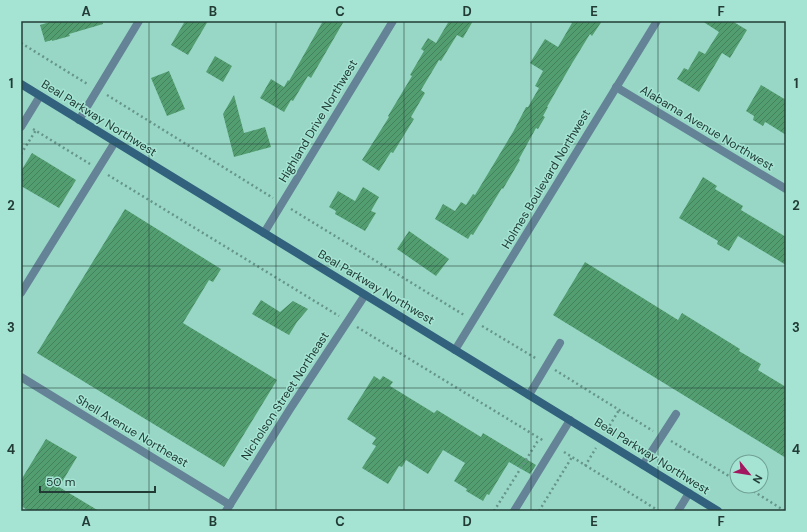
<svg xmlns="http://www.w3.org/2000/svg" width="807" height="532" viewBox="0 0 807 532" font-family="'DM Sans',sans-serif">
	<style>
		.building { fill: url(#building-hatch) }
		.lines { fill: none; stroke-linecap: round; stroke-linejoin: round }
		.path { stroke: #669589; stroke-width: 2.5; stroke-dasharray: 2 3; stroke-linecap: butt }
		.service { stroke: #648396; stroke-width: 8 }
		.minor { stroke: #648396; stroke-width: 8 }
		.secondary { stroke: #31617c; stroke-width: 8 }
		.grid { fill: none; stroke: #223c35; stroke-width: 1; stroke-opacity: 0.55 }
		.labels { text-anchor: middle; stroke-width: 3; stroke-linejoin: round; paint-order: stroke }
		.street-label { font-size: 12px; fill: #223c35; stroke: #a5e4d3 }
		.neatline { fill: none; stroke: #223c35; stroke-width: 1.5 }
		.grid-label { font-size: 13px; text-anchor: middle; font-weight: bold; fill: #223c35 }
	</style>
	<defs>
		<pattern id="building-hatch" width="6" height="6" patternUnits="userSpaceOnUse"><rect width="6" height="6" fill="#529e71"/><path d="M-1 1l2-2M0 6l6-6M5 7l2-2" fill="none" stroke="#44825e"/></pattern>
	</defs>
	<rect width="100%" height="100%" fill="#98d7c6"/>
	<g class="building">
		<path d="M 53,21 L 102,21 L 103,24 L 69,34 L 70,36 L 52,41 L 52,40 L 45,42 L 40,25 Z"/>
		<path d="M 185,21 L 208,21 L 188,55 L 171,45 Z"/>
		<path d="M 323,21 L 344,21 L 311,78 L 308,76 L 293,101 L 291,100 L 284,112 L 260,98 L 271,79 L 284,87 L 288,80 L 289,81 Z"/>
		<path d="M 449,21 L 473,21 L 463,38 L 457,35 L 441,61 L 439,60 L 421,90 L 425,93 L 411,117 L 414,119 L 393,153 L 391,152 L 379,171 L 362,160 L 389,117 L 388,116 L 412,76 L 410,75 L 424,51 L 421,49 L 428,38 L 436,43 Z"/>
		<path d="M 570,21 L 602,21 L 592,36 L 590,34 L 571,65 L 547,107 L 548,107 L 543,116 L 545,117 L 538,129 L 536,128 L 519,159 L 520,160 L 503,189 L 502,188 L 473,235 L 471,234 L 468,239 L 435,219 L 443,204 L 455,211 L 461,202 L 466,205 L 473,194 L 475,195 L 513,132 L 526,107 L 528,107 L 539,88 L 535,86 L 543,71 L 530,63 L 545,39 L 558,47 L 572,23 Z"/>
		<path d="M 702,21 L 732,21 L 747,30 L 730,58 L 722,53 L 699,92 L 677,79 L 684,68 L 688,70 L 699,51 L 705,54 L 719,32 Z"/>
		<path d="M 215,56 L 232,66 L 223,82 L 206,72 Z"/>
		<path d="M 169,71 L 185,109 L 167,116 L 151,78 Z"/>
		<path d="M 761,85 L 786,100 L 786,135 L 767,123 L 765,122 L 763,126 L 753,120 L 754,116 L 746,111 Z"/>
		<path d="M 234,95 L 244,133 L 265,127 L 271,147 L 234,157 L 223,114 Z"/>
		<path d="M 32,153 L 76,180 L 59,208 L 21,186 L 21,171 Z"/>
		<path d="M 703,177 L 717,186 L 715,189 L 743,206 L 741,210 L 786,237 L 786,265 L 738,236 L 729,251 L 717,244 L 718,241 L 679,218 Z"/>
		<path d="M 363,187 L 379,197 L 371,211 L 376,213 L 365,231 L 335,214 L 336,211 L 329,207 L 338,191 L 355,201 Z"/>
		<path d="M 125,209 L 221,269 L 213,282 L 209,280 L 183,323 L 277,380 L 224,467 L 37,353 Z"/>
		<path d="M 409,231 L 449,259 L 436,276 L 397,249 Z"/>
		<path d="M 585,262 L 678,320 L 682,313 L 740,349 L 739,351 L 761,364 L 758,370 L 786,387 L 786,458 L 553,315 Z"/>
		<path d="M 261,300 L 280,312 L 293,301 L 308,309 L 297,322 L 289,335 L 252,314 Z"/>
		<path d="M 374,376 L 380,380 L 383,376 L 393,382 L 390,386 L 434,413 L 437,410 L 481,437 L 483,433 L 536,465 L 530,474 L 509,462 L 489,495 L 487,494 L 483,501 L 466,491 L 467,489 L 454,481 L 465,463 L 443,450 L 428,474 L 406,460 L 402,467 L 399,466 L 388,484 L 362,468 L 376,446 L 372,444 L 376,438 L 347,419 Z"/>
		<path d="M 46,439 L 77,457 L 59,487 L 99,511 L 29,511 L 21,506 L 21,480 Z"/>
	</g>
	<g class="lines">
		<g class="path">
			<path d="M 21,43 L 89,85"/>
			<path d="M 107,95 L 273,198"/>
			<path d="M 33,129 L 90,164"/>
			<path d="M 21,154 L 36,130"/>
			<path d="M 108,175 L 339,316"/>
			<path d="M 291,209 L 464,315"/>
			<path d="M 482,326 L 537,359"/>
			<path d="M 357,327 L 544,441"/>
			<path d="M 555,370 L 653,431"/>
			<path d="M 607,430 L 619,410"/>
			<path d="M 671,441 L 737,481"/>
			<path d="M 564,452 L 659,511"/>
			<path d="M 585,466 L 596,448"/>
			<path d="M 745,486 L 785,511"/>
			<path d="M 494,511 L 539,439"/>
			<path d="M 539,511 L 572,457"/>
		</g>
		<g class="service">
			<path d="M 21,293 L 115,142"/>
			<path d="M 529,395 L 560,343"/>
			<path d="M 643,465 L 676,414"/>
		</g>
		<g class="minor">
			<path d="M 616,87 L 786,189"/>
			<path d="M 79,120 L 139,21"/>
			<path d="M 21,127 L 40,96"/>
			<path d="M 264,233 L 393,21"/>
			<path d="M 455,350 L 657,21"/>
			<path d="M 21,377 L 230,505"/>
			<path d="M 226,511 L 290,409 L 365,295"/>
			<path d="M 514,511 L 570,420"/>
			<path d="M 678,511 L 689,493"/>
		</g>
		<path class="secondary" d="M 21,84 L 718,511"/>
	</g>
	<path class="grid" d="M 149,21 L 149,511M 276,21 L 276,511M 404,21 L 404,511M 531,21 L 531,511M 658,21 L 658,511M 21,144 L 786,144M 21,266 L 786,266M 21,388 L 786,388"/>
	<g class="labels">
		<g class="street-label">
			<text transform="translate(99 118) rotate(32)" y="4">Beal Parkway Northwest</text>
			<text transform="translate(318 121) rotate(-59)" y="4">Highland Drive Northwest</text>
			<text transform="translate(707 128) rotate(31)" y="4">Alabama Avenue Northwest</text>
			<text transform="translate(546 179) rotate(-59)" y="4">Holmes Boulevard Northwest</text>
			<text transform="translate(376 287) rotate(31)" y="4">Beal Parkway Northwest</text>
			<text transform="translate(285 396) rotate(-57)" y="4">Nicholson Street Northeast</text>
			<text transform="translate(132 431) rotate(31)" y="4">Shell Avenue Northeast</text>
			<text transform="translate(652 456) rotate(32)" y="4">Beal Parkway Northwest</text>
		</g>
	</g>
	<rect width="807" height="532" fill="none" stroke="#a5e4d3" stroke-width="44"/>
	<g transform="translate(749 474) rotate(120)"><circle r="19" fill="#a5e4d3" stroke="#71a194"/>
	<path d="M0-3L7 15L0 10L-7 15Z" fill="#a2175f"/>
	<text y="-6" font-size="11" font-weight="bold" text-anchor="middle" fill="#223c35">N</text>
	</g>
	<path d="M40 486v6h115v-6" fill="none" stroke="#223c35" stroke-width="2"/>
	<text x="46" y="486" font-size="12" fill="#223c35" stroke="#a5e4d3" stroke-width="3" paint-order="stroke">50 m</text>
	<rect x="22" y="22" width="763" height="488" class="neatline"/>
	<g class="grid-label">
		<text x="86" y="16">A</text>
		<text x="213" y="16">B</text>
		<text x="340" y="16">C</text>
		<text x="467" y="16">D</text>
		<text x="594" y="16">E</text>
		<text x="721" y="16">F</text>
		<text x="11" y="88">1</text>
		<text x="796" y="88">1</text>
		<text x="11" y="210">2</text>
		<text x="796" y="210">2</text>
		<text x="11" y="332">3</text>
		<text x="796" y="332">3</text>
		<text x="11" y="454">4</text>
		<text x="796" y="454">4</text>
		<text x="86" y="526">A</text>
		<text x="213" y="526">B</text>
		<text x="340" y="526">C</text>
		<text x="467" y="526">D</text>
		<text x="594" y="526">E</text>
		<text x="721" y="526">F</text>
	</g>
</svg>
